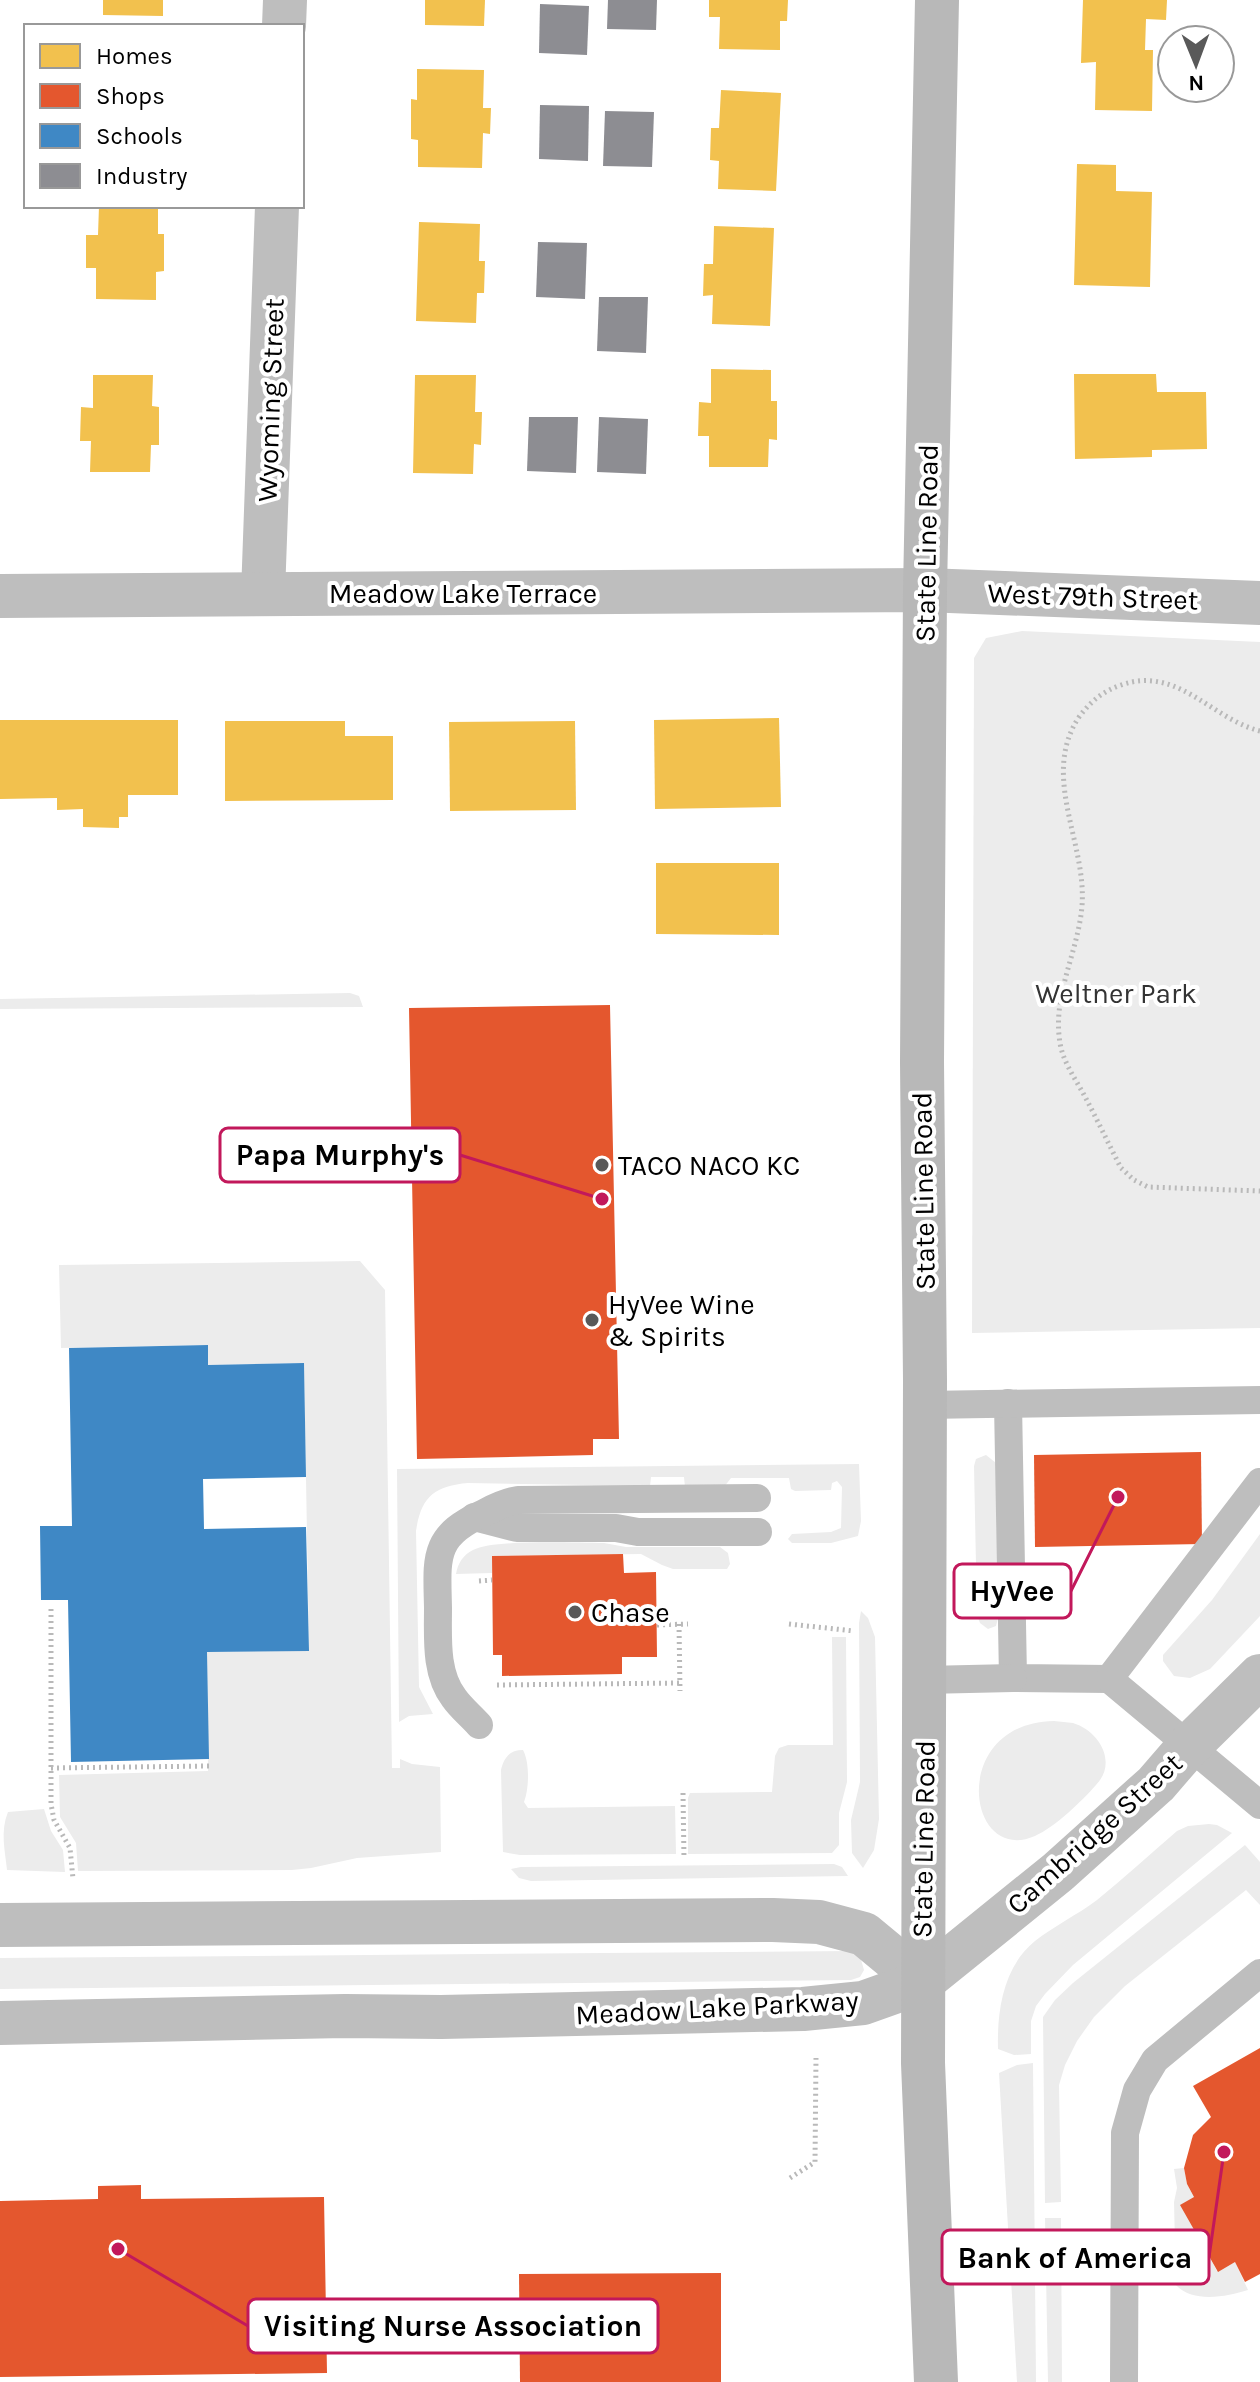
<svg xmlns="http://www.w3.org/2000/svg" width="1260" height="2382" viewBox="0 0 1260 2382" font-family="Karla,sans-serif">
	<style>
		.green { fill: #ececec }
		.homes { fill: #f2c14e }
		.shops { fill: #e4572e }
		.schools { fill: #3f88c5 }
		.industry { fill: #8d8d92 }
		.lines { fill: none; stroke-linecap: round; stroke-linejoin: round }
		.path { stroke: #b9b9b9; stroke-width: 5; stroke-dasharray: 2 4; stroke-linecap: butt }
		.service { stroke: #bebebe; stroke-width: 28 }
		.minor { stroke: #bebebe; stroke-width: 44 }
		.tertiary { stroke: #bebebe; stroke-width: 44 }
		.secondary { stroke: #b8b8b8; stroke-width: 44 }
		.poi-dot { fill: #595959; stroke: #fff; stroke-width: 3 }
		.labels { text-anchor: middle; stroke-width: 8; stroke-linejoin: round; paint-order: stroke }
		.street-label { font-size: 28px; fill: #000; stroke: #fff }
		.park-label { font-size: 28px; fill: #333; stroke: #fff }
		.poi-label { font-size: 28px; fill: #000; stroke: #fff; text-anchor: start }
		.leader { fill: none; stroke: #c2185b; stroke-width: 3 }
		.callout-dot { fill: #c2185b; stroke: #fff; stroke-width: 3 }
		.callout { fill: #fff; stroke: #c2185b; stroke-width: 3 }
		.callout-label { font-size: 30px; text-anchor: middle; font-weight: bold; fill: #000 }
	</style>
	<rect width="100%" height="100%" fill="#fff"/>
	<g class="green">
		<path d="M 1022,631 L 1260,642 L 1260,1328 L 972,1333 L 974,658 L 986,638 Z"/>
		<path d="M 350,993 L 359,996 L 363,1007 L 0,1009 L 0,999 Z"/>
		<path d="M 360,1261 L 385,1290 L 392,1768 L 400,1768 L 400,1759 L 412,1764 L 440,1767 L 441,1852 L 357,1858 L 311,1868 L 292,1870 L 78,1871 L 76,1843 L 60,1817 L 59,1775 L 208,1771 L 207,1652 L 309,1650 L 304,1363 L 208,1365 L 207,1345 L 61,1348 L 59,1265 Z"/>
		<path d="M 986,1455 L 996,1463 L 998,1618 L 996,1626 L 988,1629 L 980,1623 L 977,1615 L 974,1466 L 976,1459 Z"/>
		<path d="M 859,1464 L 861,1521 L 858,1536 L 831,1543 L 792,1543 L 788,1539 L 792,1534 L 831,1532 L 841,1528 L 842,1487 L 837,1481 L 832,1483 L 831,1490 L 795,1491 L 791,1489 L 789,1478 L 731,1478 L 724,1487 L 685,1487 L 684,1477 L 651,1477 L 650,1486 L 468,1483 C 434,1486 421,1497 416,1531 L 419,1687 L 433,1714 L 409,1716 L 399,1722 L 397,1469 Z"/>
		<path d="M 1260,1534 L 1260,1616 L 1210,1669 L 1190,1678 L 1174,1676 L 1163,1661 L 1163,1655 L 1212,1600 Z"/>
		<path d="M 604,1543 L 626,1547 L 720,1547 L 728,1553 L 730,1564 L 727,1569 L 673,1569 L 662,1565 L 641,1554 L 492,1556 L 492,1573 L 456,1574 C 458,1563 463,1555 473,1550 C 495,1539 575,1543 604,1543 Z"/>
		<path d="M 861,1611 L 868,1618 L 875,1637 L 879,1819 L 874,1850 L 863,1868 L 852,1853 L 851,1820 L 860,1782 L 859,1623 Z"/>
		<path d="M 832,1637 L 846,1637 L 847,1782 L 839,1813 L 839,1845 L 832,1853 L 688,1854 L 688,1798 L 690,1793 L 772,1792 L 775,1756 L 779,1748 L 788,1745 L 833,1745 Z"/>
		<path d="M 1054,1721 C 1060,1722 1067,1722 1073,1723 C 1099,1731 1118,1762 1096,1785 C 1082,1801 1055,1827 1035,1836 C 966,1866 948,1723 1054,1721 Z"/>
		<path d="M 523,1750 C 530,1763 529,1789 524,1802 L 528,1808 L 675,1806 L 676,1854 L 520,1855 L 503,1852 L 501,1770 C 504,1757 510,1750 523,1750 Z"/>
		<path d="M 44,1809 L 51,1831 L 63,1850 L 65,1872 L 7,1870 C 5,1851 0,1831 8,1812 Z"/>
		<path d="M 1209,1824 L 1217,1825 L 1232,1833 L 1073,1965 L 1045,1994 L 1036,2006 L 1031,2021 L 1031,2054 L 1014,2055 L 998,2049 C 997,2011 1003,1967 1035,1941 C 1054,1926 1077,1915 1097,1900 C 1124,1878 1150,1854 1177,1831 L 1188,1826 Z"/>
		<path d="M 1245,1845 L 1260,1862 L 1260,1905 L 1246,1890 L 1125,1986 L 1094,2017 L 1077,2041 L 1065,2065 L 1059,2085 L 1061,2202 L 1045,2203 L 1043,2017 L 1055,2000 L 1073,1983 Z"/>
		<path d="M 834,1864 L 842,1867 L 848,1876 L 531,1881 L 519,1878 L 511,1869 L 521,1867 Z"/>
		<path d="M 852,1951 L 860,1956 L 864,1970 L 860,1977 L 851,1980 L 0,1989 L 0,1958 Z"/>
		<path d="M 1033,2063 L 1036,2382 L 1017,2382 L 999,2073 L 1017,2065 Z"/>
		<path d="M 1184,2168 L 1187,2184 L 1194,2197 L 1181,2205 L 1217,2271 L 1235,2262 L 1248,2290 C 1226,2297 1192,2303 1176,2285 L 1174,2202 L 1177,2188 L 1174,2169 Z"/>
		<path d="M 1045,2218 L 1061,2218 L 1062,2382 L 1048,2382 Z"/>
	</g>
	<g class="homes">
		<path d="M 103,0 L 163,0 L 163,16 L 103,15 Z"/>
		<path d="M 425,0 L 485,0 L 484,26 L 425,25 Z"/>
		<path d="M 709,0 L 788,0 L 787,21 L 780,21 L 780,50 L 719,49 L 720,17 L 709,17 Z"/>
		<path d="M 1083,0 L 1167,0 L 1166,20 L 1146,19 L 1145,50 L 1153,50 L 1152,111 L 1095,110 L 1096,62 L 1081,63 Z"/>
		<path d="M 417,69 L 484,70 L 483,108 L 491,108 L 490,134 L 483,133 L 482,168 L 418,167 L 418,140 L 411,139 L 411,99 L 417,100 Z"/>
		<path d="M 721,90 L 781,93 L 776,191 L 718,189 L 719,161 L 710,160 L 711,128 L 719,128 Z"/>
		<path d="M 1077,164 L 1116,165 L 1116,191 L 1152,192 L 1150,287 L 1074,285 Z"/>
		<path d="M 99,206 L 158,206 L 158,234 L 164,234 L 164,271 L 156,272 L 156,300 L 96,299 L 96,268 L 86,268 L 86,235 L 98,235 Z"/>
		<path d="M 419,222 L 480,224 L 479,261 L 485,261 L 484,293 L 477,293 L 476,323 L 416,321 Z"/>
		<path d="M 714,226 L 774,228 L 770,326 L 712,324 L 713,295 L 703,296 L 704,264 L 713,264 Z"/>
		<path d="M 711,369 L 771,370 L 771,401 L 777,401 L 777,440 L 769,439 L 768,467 L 709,467 L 709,436 L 698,436 L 699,402 L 711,403 Z"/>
		<path d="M 1074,374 L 1156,374 L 1157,392 L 1206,392 L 1207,449 L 1152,450 L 1152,457 L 1075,459 Z"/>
		<path d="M 93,375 L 153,375 L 152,406 L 159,407 L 159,445 L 151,445 L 150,472 L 90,472 L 91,441 L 80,441 L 81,407 L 93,408 Z"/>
		<path d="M 415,375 L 476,375 L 475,412 L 482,412 L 481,445 L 474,444 L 473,474 L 413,473 Z"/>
		<path d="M 779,718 L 781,807 L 655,809 L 654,720 Z"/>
		<path d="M 0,720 L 178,720 L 178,795 L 128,795 L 128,817 L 119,817 L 119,828 L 83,827 L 83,809 L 57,810 L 57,798 L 0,799 Z"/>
		<path d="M 225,721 L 345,721 L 345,736 L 393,736 L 393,800 L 225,801 Z"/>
		<path d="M 575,721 L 576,810 L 450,811 L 449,722 Z"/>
		<path d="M 656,863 L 779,863 L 779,935 L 656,934 Z"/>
	</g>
	<g class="shops">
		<path d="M 610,1005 L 619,1439 L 593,1439 L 593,1455 L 417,1459 L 409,1008 Z"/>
		<path d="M 1201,1452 L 1202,1544 L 1035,1547 L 1034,1455 Z"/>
		<path d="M 623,1554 L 624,1573 L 656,1572 L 657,1657 L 622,1657 L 622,1674 L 502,1676 L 502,1655 L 493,1655 L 492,1556 Z"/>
		<path d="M 1260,2048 L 1260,2274 L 1245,2282 L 1235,2262 L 1218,2272 L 1180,2205 L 1194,2197 L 1187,2184 L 1184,2168 L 1193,2135 L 1211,2117 L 1193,2086 Z"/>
		<path d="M 141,2185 L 141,2199 L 324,2197 L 327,2373 L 0,2377 L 0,2201 L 98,2199 L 98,2186 Z"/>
		<path d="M 721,2273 L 721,2382 L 520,2382 L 519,2274 Z"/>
	</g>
	<path class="schools" d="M 208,1345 L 208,1365 L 304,1363 L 306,1477 L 203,1479 L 204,1529 L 306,1527 L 309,1651 L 207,1652 L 209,1759 L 71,1762 L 68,1600 L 41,1600 L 40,1526 L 72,1526 L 69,1348 Z"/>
	<g class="industry">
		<path d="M 608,0 L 657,0 L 656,30 L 607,29 Z"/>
		<path d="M 540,4 L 589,6 L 587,55 L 539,53 Z"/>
		<path d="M 540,105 L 589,106 L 588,161 L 539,159 Z"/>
		<path d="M 605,111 L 654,112 L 652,167 L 603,166 Z"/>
		<path d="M 538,242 L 587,243 L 585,299 L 536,297 Z"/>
		<path d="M 599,297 L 648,297 L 646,353 L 597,351 Z"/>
		<path d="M 529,417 L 578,417 L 576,473 L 527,471 Z"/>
		<path d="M 599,417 L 648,419 L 646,474 L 597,472 Z"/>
	</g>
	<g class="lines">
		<g class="path">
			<path d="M 1260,731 C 1211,719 1178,665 1121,685 C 1103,691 1090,702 1079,717 C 1040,776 1087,843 1082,906 C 1078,953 1052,995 1060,1043 C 1063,1061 1074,1077 1083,1093 C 1096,1117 1108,1143 1121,1168 L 1134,1180 L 1148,1187 L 1260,1191"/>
			<path d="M 479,1581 L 492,1580"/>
			<path d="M 51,1609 L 51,1804 L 54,1820 L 70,1848 L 73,1879"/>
			<path d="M 679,1624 L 680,1691"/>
			<path d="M 789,1624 L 854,1631"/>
			<path d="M 657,1625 L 688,1624"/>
			<path d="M 497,1685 L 680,1683"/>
			<path d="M 51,1768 L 209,1766"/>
			<path d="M 683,1793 L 684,1859"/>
			<path d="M 790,2178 L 815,2162 L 816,2058"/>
		</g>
		<g class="service">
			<path d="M 1008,1403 L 1013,1678 L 1109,1679"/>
			<path d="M 925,1405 L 1260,1400"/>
			<path d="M 1260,1482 L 1109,1679 L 1260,1805"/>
			<path d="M 474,1517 L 517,1528 L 616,1528 L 638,1532 L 758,1532"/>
			<path d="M 925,1680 L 1013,1678"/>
			<path d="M 479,1725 C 471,1716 461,1708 454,1698 C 435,1673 438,1638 438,1608 C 437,1558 432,1536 484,1513 C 495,1507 506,1502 518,1500 L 757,1498"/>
			<path d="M 1124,2382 L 1125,2133 L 1137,2090 L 1155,2060 L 1260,1973"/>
		</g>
		<g class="minor">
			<path d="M 284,26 L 285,0"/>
			<path d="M 263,594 L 277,206"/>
			<path d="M 0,596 L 925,590 L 1260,603"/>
			<path d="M 0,1925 L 773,1920 L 819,1922 L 864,1934 L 922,1982"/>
			<path d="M 0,2023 L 345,2016 L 441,2017 L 803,2009 L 863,2003 L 922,1982"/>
		</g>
		<path class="tertiary" d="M 922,1982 L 1058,1872 L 1156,1784 L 1188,1747 L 1260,1676"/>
		<path class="secondary" d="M 936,2382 L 923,2063 L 925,1380 L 922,1062 L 925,590 L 937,0"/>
	</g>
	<g class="poi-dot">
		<circle cx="602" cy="1165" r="8"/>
		<circle cx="592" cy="1320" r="8"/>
		<circle cx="575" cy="1612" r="8"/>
	</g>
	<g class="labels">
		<g class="street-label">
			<text transform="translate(270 400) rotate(-88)" y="10">Wyoming Street</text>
			<text transform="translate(926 543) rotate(-89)" y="10">State Line Road</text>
			<text x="463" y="603">Meadow Lake Terrace</text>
			<text transform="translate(1093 596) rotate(2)" y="10">West 79th Street</text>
			<text transform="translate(923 1191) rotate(-91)" y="10">State Line Road</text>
			<text transform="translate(1094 1833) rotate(-42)" y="10">Cambridge Street</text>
			<text transform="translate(923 1839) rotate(-89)" y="10">State Line Road</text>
			<text transform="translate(717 2007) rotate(-3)" y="10">Meadow Lake Parkway</text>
		</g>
		<g class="park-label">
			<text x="1116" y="1003">Weltner Park</text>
		</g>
		<g class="poi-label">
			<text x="618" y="1175">TACO NACO KC</text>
			<text x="608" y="1314">HyVee Wine<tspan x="608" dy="32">&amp; Spirits</tspan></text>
			<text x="591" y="1622">Chase</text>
		</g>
	</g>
	<path class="leader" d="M602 1199L460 1155M1118 1497L1071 1591M1224 2152L1209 2257M118 2249L248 2326"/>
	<g class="callout-dot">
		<circle cx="602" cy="1199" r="8"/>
		<circle cx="1118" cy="1497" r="8"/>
		<circle cx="1224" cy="2152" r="8"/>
		<circle cx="118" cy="2249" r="8"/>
	</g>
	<g class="callout">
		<rect x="220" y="1128" width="240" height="54" rx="8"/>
		<rect x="954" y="1564" width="117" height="54" rx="8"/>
		<rect x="942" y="2230" width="267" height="54" rx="8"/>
		<rect x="248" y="2299" width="410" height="54" rx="8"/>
	</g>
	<g class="callout-label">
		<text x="340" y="1165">Papa Murphy's</text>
		<text x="1012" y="1601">HyVee</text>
		<text x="1075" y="2268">Bank of America</text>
		<text x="453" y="2336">Visiting Nurse Association</text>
	</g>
	<rect x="24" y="24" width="280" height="184" fill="#ffffff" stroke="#999999" stroke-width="2"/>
	<rect x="40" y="44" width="40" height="24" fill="#f2c14e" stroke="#999999" stroke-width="2"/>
	<text x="96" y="64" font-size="24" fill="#000000">Homes</text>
	<rect x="40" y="84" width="40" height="24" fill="#e4572e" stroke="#999999" stroke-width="2"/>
	<text x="96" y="104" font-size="24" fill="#000000">Shops</text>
	<rect x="40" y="124" width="40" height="24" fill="#3f88c5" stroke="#999999" stroke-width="2"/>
	<text x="96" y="144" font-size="24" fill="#000000">Schools</text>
	<rect x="40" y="164" width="40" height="24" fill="#8d8d92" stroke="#999999" stroke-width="2"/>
	<text x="96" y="184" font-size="24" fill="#000000">Industry</text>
	<g transform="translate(1196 64) rotate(179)"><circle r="38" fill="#ffffff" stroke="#999999" stroke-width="2"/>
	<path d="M0-6L14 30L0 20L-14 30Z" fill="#595959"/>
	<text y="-12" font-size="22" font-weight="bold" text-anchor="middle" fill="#000000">N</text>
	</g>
</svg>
